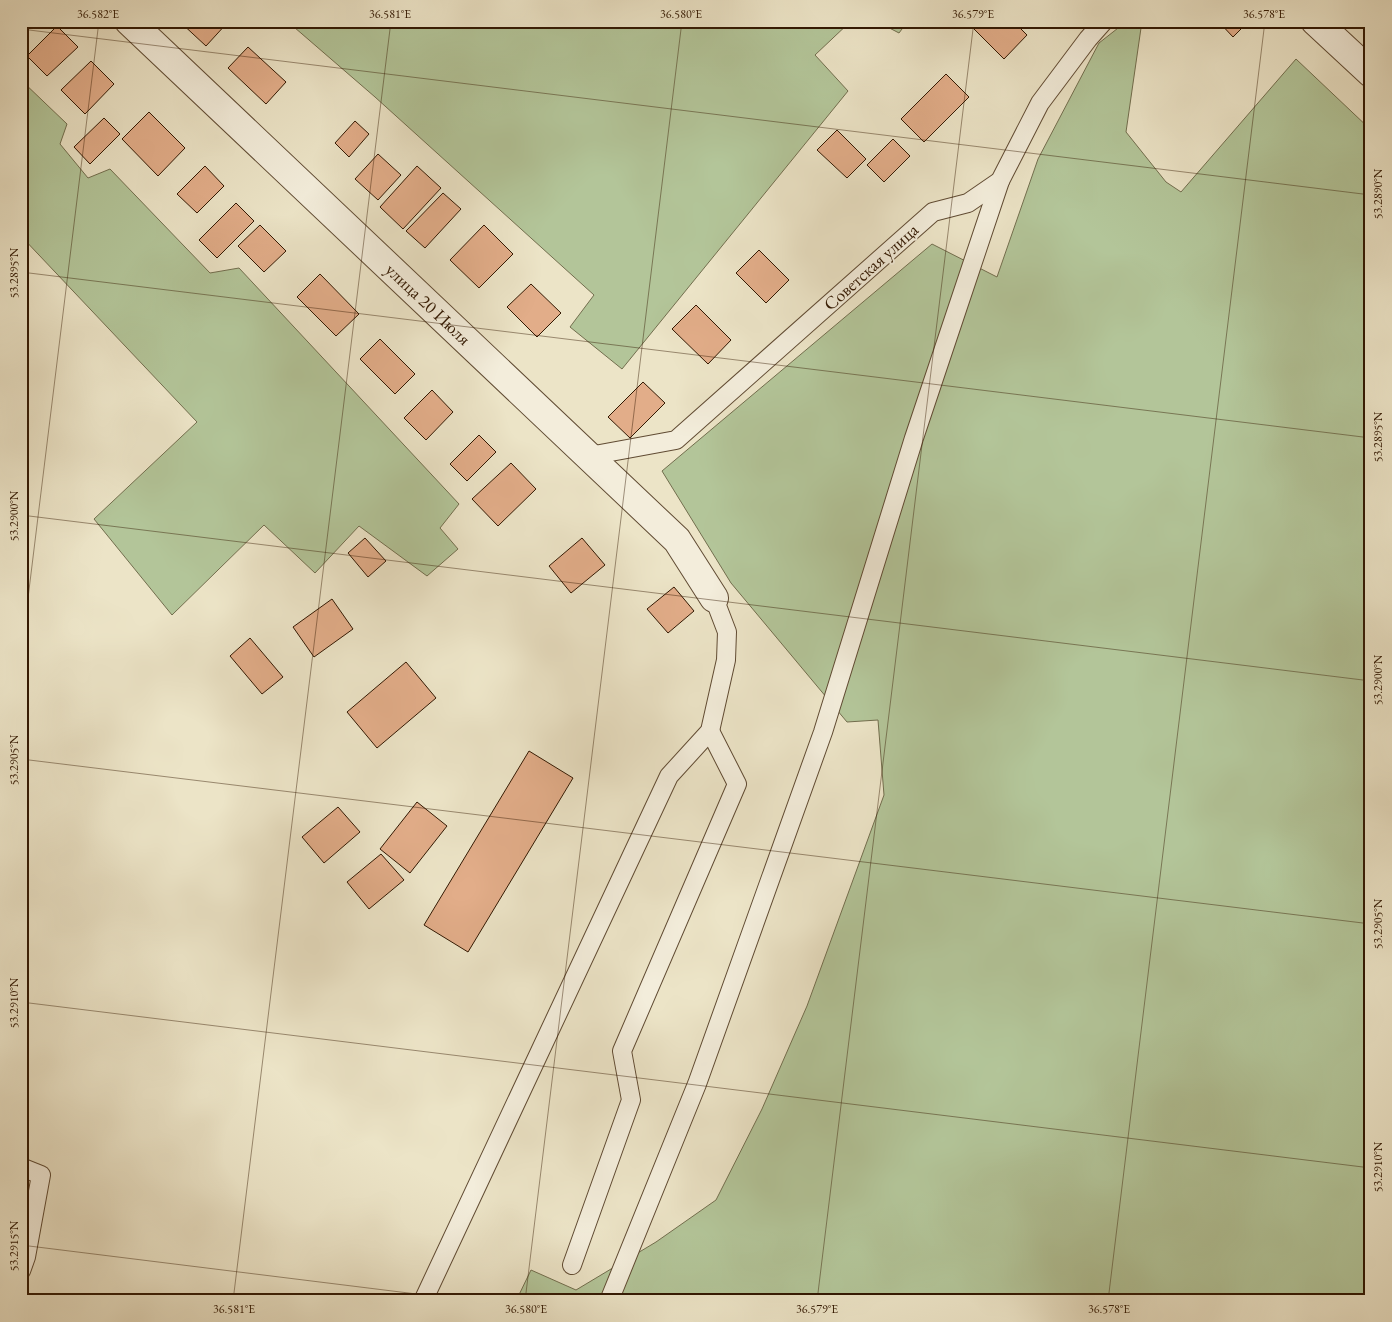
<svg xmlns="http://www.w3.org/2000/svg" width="1392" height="1322" viewBox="0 0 1392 1322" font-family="'EB Garamond',serif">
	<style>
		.green { fill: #b3c599; stroke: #726e4e }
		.building { fill: #e2ad89; stroke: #321802 }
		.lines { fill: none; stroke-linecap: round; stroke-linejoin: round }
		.lane-casing { stroke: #604b33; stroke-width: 20 }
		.street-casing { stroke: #604b33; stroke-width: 30 }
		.lane { stroke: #f3eddb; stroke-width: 18 }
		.street { stroke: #f3eddb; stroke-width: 28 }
		.ticks { fill: none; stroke: #321802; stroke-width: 1; stroke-opacity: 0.45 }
		.labels { text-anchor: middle; stroke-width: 4; stroke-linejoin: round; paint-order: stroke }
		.street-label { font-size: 18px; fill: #321802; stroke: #f3eddb }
		.neatline { fill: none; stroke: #321802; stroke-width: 2 }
		.ticks-label { font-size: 12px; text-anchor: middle; fill: #321802 }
	</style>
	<rect width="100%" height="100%" fill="#ece4c7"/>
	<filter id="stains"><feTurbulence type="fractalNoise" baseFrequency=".004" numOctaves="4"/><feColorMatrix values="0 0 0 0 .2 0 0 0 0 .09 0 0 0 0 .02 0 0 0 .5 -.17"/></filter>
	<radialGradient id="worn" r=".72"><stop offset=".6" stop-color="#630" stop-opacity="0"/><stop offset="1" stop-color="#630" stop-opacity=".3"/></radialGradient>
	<g class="green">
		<path d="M 287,21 L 851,21 L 815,55 L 848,91 L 622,369 L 570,327 L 594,295 L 375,97 Z"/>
		<path d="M 876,21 L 908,21 L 899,33 Z"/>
		<path d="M 1127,21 L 1142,21 L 1126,132 L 1166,182 L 1181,192 L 1296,59 L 1371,130 L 1371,1301 L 516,1301 L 531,1270 L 576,1290 L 656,1242 L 716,1200 L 762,1109 L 807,1006 L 884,795 L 878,720 L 847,722 L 731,583 L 662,471 L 932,244 L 997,277 L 1038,159 L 1099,43 Z"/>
		<path d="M 21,80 L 67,124 L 60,144 L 88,178 L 110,169 L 210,273 L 239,268 L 459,504 L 440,528 L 458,549 L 427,576 L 359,526 L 315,573 L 264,525 L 172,615 L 94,519 L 197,422 L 21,236 Z"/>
	</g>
	<g class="building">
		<path d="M 179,21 L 228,21 L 228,22 L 206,46 Z"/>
		<path d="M 966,21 L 1013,21 L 1027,35 L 1004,59 Z"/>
		<path d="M 1218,21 L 1249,21 L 1233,37 Z"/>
		<path d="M 57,26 L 78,47 L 47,76 L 27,56 Z"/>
		<path d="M 248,47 L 286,82 L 266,104 L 228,68 Z"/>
		<path d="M 91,61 L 114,84 L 85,114 L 61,90 Z"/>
		<path d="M 946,74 L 969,97 L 924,142 L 901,119 Z"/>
		<path d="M 149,112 L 185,148 L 158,176 L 122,139 Z"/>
		<path d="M 104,118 L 120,134 L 90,164 L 74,147 Z"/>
		<path d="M 355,121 L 369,134 L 349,157 L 335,143 Z"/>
		<path d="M 837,130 L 866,159 L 847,178 L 817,150 Z"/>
		<path d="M 893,139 L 910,156 L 884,182 L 867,165 Z"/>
		<path d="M 378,154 L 401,175 L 378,200 L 355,179 Z"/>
		<path d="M 205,166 L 224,186 L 197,213 L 177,194 Z"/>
		<path d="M 417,166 L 441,188 L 403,229 L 380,207 Z"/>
		<path d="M 443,193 L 461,209 L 425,248 L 406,231 Z"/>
		<path d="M 236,203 L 254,221 L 217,258 L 199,240 Z"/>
		<path d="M 260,225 L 286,251 L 264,272 L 238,246 Z"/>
		<path d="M 484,225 L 513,254 L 479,288 L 450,260 Z"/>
		<path d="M 759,250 L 789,280 L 766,303 L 736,273 Z"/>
		<path d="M 320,274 L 359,314 L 336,336 L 297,297 Z"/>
		<path d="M 531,284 L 561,313 L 537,337 L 507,307 Z"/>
		<path d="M 696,305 L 731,340 L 708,364 L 672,329 Z"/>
		<path d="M 380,339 L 415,374 L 395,394 L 360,359 Z"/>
		<path d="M 643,382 L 665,403 L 630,438 L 608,417 Z"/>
		<path d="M 432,390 L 453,412 L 426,440 L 404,418 Z"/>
		<path d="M 479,435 L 496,452 L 467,481 L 450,464 Z"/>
		<path d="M 511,463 L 536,489 L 498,526 L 472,499 Z"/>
		<path d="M 365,538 L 386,561 L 368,577 L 348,553 Z"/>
		<path d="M 582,538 L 605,565 L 571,593 L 549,566 Z"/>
		<path d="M 674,587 L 694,611 L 668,633 L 647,609 Z"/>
		<path d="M 332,599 L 353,629 L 314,657 L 293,627 Z"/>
		<path d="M 250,638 L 283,677 L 262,694 L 230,656 Z"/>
		<path d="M 406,662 L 436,698 L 377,748 L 347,712 Z"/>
		<path d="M 529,751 L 573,778 L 468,952 L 424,925 Z"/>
		<path d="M 417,802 L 447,826 L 410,873 L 380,849 Z"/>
		<path d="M 338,807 L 360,832 L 324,863 L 302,837 Z"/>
		<path d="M 381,854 L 404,880 L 369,909 L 347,882 Z"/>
	</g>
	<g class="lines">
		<g class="lane-casing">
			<g id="lane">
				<path d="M 589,456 L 676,440 L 933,212 L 968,203 L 1000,181 L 1040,103 L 1088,39 L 1104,21"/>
				<path d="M 21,1167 L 41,1175 L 26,1257 L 21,1271"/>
				<path d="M 572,1265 L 631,1100 L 622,1051 L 737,784 L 710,731"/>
				<path d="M 423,1301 L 669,776 L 710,731 L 726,660 L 727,632 L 714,598"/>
				<path d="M 609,1301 L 697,1084 L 823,732 L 914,438 L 1000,181"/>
			</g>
		</g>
		<g class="street-casing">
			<g id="street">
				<path id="s1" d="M 129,21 L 677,540 L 714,598"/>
				<path d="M 1315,21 L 1371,73"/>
			</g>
		</g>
		<use href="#lane" class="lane"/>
		<use href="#street" class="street"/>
	</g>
	<path class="ticks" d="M 21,29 L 1371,195M 21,272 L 1371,438M 21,515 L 1371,681M 21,655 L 99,21M 21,759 L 1371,924M 21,1002 L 1371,1168M 21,1245 L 473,1301M 233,1301 L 391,21M 525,1301 L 682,21M 817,1301 L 974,21M 1108,1301 L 1265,21"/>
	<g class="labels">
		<g class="street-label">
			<text transform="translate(871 267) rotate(-42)" y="6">Советская улица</text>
			<text dy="6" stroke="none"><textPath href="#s1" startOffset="412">улица 20 Июля</textPath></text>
		</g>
	</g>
	<rect width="1392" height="1322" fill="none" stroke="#ece4c7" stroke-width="55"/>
	<rect x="28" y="28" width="1336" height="1266" class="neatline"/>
	<g class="ticks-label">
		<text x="98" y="18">36.582°E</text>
		<text x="390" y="18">36.581°E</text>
		<text x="681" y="18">36.580°E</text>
		<text x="973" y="18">36.579°E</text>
		<text x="1264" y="18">36.578°E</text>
		<text transform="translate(1378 194) rotate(-90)" y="4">53.2890°N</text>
		<text transform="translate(14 273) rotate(-90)" y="4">53.2895°N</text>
		<text transform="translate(1378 437) rotate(-90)" y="4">53.2895°N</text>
		<text transform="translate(14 516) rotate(-90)" y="4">53.2900°N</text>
		<text transform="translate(1378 680) rotate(-90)" y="4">53.2900°N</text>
		<text transform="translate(14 760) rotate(-90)" y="4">53.2905°N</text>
		<text transform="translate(1378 924) rotate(-90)" y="4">53.2905°N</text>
		<text transform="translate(14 1003) rotate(-90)" y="4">53.2910°N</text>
		<text transform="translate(1378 1167) rotate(-90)" y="4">53.2910°N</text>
		<text transform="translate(14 1246) rotate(-90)" y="4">53.2915°N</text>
		<text x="234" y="1313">36.581°E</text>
		<text x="526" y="1313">36.580°E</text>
		<text x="817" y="1313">36.579°E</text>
		<text x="1109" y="1313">36.578°E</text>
	</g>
	<rect width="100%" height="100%" filter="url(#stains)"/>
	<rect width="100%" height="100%" fill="url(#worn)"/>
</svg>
